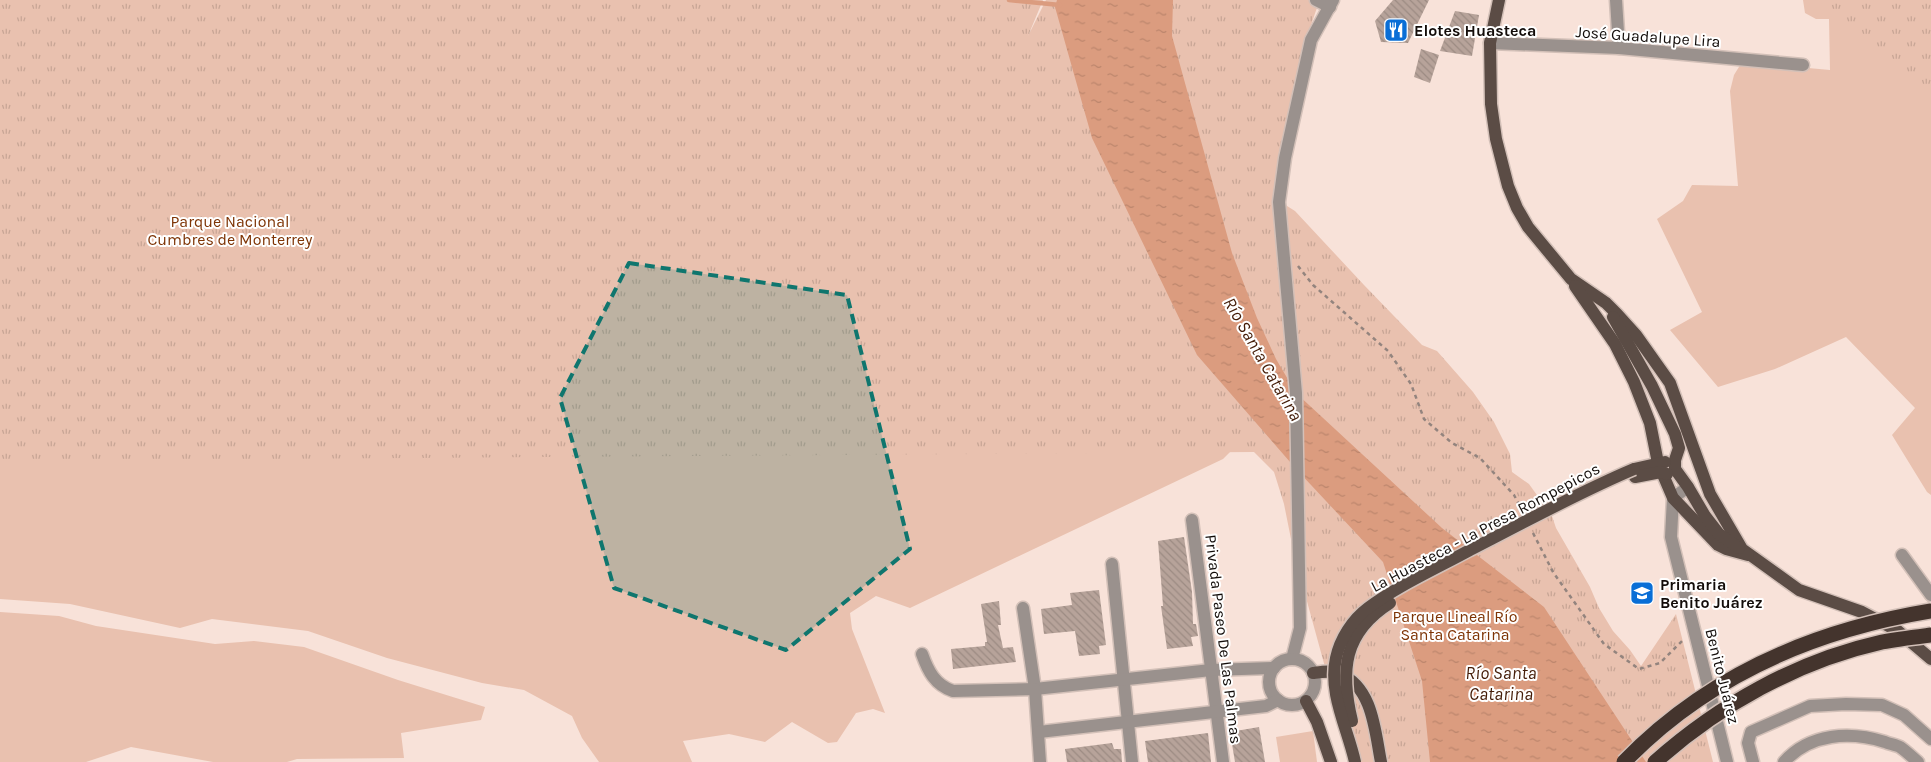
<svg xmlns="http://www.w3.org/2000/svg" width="1931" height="762" viewBox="0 0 1931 762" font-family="Karla,sans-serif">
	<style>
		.grass { fill: #e9c1af }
		.park { fill: url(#park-tufts) }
		.water { fill: url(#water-ripples) }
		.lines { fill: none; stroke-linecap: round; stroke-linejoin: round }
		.stream { stroke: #db9c7f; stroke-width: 4.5 }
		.building { fill: url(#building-back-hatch) }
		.minor-casing { stroke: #d3c0b8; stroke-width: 15 }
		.major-casing { stroke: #d3c0b8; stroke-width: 15 }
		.path { stroke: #93847e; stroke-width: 2.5; stroke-dasharray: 4 4; stroke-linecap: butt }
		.minor { stroke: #9a918d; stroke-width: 12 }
		.major { stroke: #5b4c45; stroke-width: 12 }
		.major-bridge-casing { stroke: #d3c0b8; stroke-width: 15; stroke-linecap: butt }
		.highway-bridge-casing { stroke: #d3c0b8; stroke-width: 18; stroke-linecap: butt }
		.major-bridge { stroke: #5b4c45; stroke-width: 12 }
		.highway-bridge { stroke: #44342d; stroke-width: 15 }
		.marked { fill: #0f766e; fill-opacity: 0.2; stroke: #0f766e; stroke-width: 4; stroke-dasharray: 10 6; stroke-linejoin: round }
		.labels { text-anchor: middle; stroke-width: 4; stroke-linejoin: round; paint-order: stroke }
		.poi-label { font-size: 16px; font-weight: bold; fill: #120c09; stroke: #fff; text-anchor: start }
		.street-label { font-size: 16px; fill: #120c09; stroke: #fff }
		.park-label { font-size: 16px; fill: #7e3405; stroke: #fff }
		.water-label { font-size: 18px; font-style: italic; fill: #441c07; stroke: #fff }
	</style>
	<defs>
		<pattern id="park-tufts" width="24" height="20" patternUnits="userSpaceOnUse" patternTransform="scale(1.25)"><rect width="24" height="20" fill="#e9c1af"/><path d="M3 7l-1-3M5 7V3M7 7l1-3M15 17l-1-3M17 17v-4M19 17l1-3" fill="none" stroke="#c7a595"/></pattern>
		<pattern id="water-ripples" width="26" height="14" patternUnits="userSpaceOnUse" patternTransform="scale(1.25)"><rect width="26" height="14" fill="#db9c7f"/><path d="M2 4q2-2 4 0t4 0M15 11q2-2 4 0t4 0" fill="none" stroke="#bb856c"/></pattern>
		<pattern id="building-back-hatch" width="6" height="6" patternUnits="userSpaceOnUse" patternTransform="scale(1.25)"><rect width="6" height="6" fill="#b7a39a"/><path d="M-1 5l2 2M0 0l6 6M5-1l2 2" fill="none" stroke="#9c8b83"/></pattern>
	</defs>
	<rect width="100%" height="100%" fill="#f8e2d9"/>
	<g class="grass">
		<path d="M 0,0 L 1019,55 L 1233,449 L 1223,459 L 910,608 L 876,596 L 850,613 L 852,629 L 885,713 L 873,709 L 856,713 L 837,742 L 828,743 L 792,722 L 765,742 L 729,734 L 683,741 L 692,762 L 599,762 L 582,738 L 572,716 L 524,690 L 482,683 L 387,658 L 308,631 L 212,619 L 180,628 L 70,604 L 0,599 Z"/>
		<path d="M 1803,0 L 1931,0 L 1931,495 L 1927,492 L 1892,435 L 1915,408 L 1846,337 L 1775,369 L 1718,387 L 1670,330 L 1702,312 L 1657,219 L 1683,201 L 1692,185 L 1738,186 L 1730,91 L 1734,75 L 1742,62 L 1830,70 L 1829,19 L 1816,19 L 1805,13 Z"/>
		<path d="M 0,612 L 59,616 L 96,626 L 215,644 L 254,641 L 304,647 L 398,680 L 485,707 L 481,720 L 401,733 L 404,758 L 297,759 L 287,762 L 213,762 L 131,747 L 86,762 L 0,762 Z"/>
		<path d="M 1313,731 L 1317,762 L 1280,762 L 1276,737 Z"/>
	</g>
	<g class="park">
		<path d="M 0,0 L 1043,0 L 1028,36 L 1046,0 L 1320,0 C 1295,64 1286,131 1276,199 L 1295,211 L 1364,285 L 1422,345 L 1437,351 L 1473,392 L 1494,422 L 1510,454 L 1512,472 L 1529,484 L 1552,516 L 1556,528 L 1590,587 L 1599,608 L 1613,631 L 1630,650 L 1641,666 L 1676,614 L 1713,762 L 1351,762 L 1294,554 L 1284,504 L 1274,472 L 1254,452 L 0,461 Z"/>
		<path d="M 1815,0 L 1931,0 L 1931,103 Z"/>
	</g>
	<path class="water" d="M 1057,0 L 1173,0 L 1172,36 L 1232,253 L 1257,318 L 1276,359 L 1296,393 L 1442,528 L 1544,607 L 1646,762 L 1430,762 L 1422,681 L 1383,562 L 1297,470 L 1197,355 L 1092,138 L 1055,7 Z"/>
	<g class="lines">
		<path class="stream" d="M 1009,0 L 1060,5"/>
	</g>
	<g class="building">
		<path d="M 1393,0 L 1429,0 L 1408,43 L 1381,42 L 1375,21 Z"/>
		<path d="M 1455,11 L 1479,15 L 1472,56 L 1440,51 Z"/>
		<path d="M 1421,49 L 1439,55 L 1430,83 L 1414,77 Z"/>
		<path d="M 1184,537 L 1192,592 L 1193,624 L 1196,624 L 1198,636 L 1191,637 L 1193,646 L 1167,649 L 1161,606 L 1163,606 L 1158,541 Z"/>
		<path d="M 1099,590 L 1106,645 L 1099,646 L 1100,654 L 1079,656 L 1075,631 L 1044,634 L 1041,609 L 1072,605 L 1070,593 Z"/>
		<path d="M 999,601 L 1001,625 L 998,625 L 1003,648 L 1013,647 L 1016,662 L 953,669 L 951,649 L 985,646 L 985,642 L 987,642 L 981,604 Z"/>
		<path d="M 1259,727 L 1265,762 L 1235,762 L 1230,732 Z"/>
		<path d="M 1208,733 L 1211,762 L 1148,762 L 1145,741 Z"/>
		<path d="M 1112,743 L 1114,749 L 1121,749 L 1122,762 L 1067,762 L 1065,749 Z"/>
	</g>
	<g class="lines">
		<g class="minor-casing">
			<g id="minor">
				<path d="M 1316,0 L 1330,7"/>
				<path d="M 1616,0 L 1619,48"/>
				<path d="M 1490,43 L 1619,48 L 1803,65"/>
				<path d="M 1688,487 L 1673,498 L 1671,537 L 1727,762"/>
				<path d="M 1192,520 L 1223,762"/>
				<path d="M 1902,555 L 1931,595"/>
				<path d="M 1112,564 L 1132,762"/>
				<path d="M 1023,608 L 1035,689 L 1211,670 L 1274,668"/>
				<path d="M 922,654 C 928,671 935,685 953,691 L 1035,689 L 1040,762"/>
				<path d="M 1292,659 L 1300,628 L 1296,393 L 1279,202 L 1285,158 L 1311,40 L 1333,0"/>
				<circle cx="1292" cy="682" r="23"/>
				<path d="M 1039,732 L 1266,706 L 1278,700"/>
				<path d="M 1753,762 L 1748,743 L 1751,732 L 1810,706 L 1846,704 L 1882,705 L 1904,715 L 1931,739"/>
				<path d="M 1784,762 C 1810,733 1850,731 1885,742 C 1890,744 1896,745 1900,747 C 1906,751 1912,757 1918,762"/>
			</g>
		</g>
		<g class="major-casing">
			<g id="major">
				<path d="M 1499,0 L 1490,43 L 1491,104 L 1496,139 L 1508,186 L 1517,208 L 1528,227 L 1571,279 L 1606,303 L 1617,314 L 1636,335 L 1670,383 L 1710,494 L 1742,549 L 1799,590 L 1862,612 L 1898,631 L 1931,659"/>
				<path d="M 1575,286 L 1615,344 L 1634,382 L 1650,423 L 1658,463 L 1673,498 L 1718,545 L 1726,549 L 1748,555"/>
				<path d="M 1613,317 L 1652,386 L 1675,434 L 1679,448 L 1675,460 L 1675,469 L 1688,487 L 1705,516 L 1719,534 L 1739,548"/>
				<path d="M 1634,469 L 1665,462"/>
				<path d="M 1635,477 L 1661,472 L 1667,474"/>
				<path d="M 1313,673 C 1321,672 1333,670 1340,674 C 1373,687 1375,732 1381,762"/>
				<path d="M 1306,701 L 1317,722 L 1331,762"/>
			</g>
		</g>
		<g class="path">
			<path d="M 1298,266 L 1313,285 L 1388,351 L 1411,384 L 1424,419 L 1452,443 L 1480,458 L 1514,495 L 1522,510"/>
			<path d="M 1533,533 L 1553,572 L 1604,644 L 1639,669 L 1660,663 L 1683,640"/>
		</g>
		<use href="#minor" class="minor"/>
		<use href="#major" class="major"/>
		<g class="major-bridge-casing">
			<g id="major-bridge">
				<path d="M 1352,721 C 1340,671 1343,633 1390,603"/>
				<path d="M 1355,762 C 1348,729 1328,693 1336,658 C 1340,639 1352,620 1368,608 C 1397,586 1437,568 1470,550 C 1525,522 1577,493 1634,469"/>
			</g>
		</g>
		<g class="highway-bridge-casing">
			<g id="highway-bridge">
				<path d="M 1624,762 C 1707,676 1815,630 1931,611"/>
				<path d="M 1655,762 C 1719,705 1797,661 1882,642 C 1898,639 1915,637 1931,635"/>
			</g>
		</g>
		<use href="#major-bridge" class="major-bridge"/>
		<use href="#highway-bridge" class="highway-bridge"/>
	</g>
	<path class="marked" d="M 629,263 L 847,295 L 910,549 L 786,650 L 614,588 L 560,398 Z"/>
	<defs>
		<g id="restaurant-square" transform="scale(1.25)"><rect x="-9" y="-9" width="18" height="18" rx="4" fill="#096ed6" stroke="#fff"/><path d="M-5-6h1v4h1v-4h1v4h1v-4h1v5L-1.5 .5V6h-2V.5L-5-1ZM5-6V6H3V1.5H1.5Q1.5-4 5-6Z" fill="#fff"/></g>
		<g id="school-square" transform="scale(1.25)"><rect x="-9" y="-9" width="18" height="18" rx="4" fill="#096ed6" stroke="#fff"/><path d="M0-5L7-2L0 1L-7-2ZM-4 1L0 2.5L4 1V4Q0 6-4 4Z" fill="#fff"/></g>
	</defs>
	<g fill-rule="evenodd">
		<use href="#restaurant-square" x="1396" y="30"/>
		<use href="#school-square" x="1642" y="593"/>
	</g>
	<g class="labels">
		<g class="poi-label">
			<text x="1414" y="36">Elotes Huasteca</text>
			<text x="1660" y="590">Primaria<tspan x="1660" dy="18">Benito Juárez</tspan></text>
		</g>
		<g class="street-label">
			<text transform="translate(1648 36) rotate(4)" y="6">José Guadalupe Lira</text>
			<text transform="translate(1485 527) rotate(-28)" y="6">La Huasteca - La Presa Rompepicos</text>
			<text transform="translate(1224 639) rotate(83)" y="6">Privada Paseo De Las Palmas</text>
			<text transform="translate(1723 676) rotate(76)" y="6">Benito Juárez</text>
		</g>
		<g class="park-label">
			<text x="230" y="227">Parque Nacional<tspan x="230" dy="18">Cumbres de Monterrey</tspan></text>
			<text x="1455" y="622">Parque Lineal Río<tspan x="1455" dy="18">Santa Catarina</tspan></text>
		</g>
		<g class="water-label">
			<text transform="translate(1263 359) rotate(60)" y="6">Río Santa Catarina</text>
			<text x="1501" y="679">Río Santa<tspan x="1501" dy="21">Catarina</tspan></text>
		</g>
	</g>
</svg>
